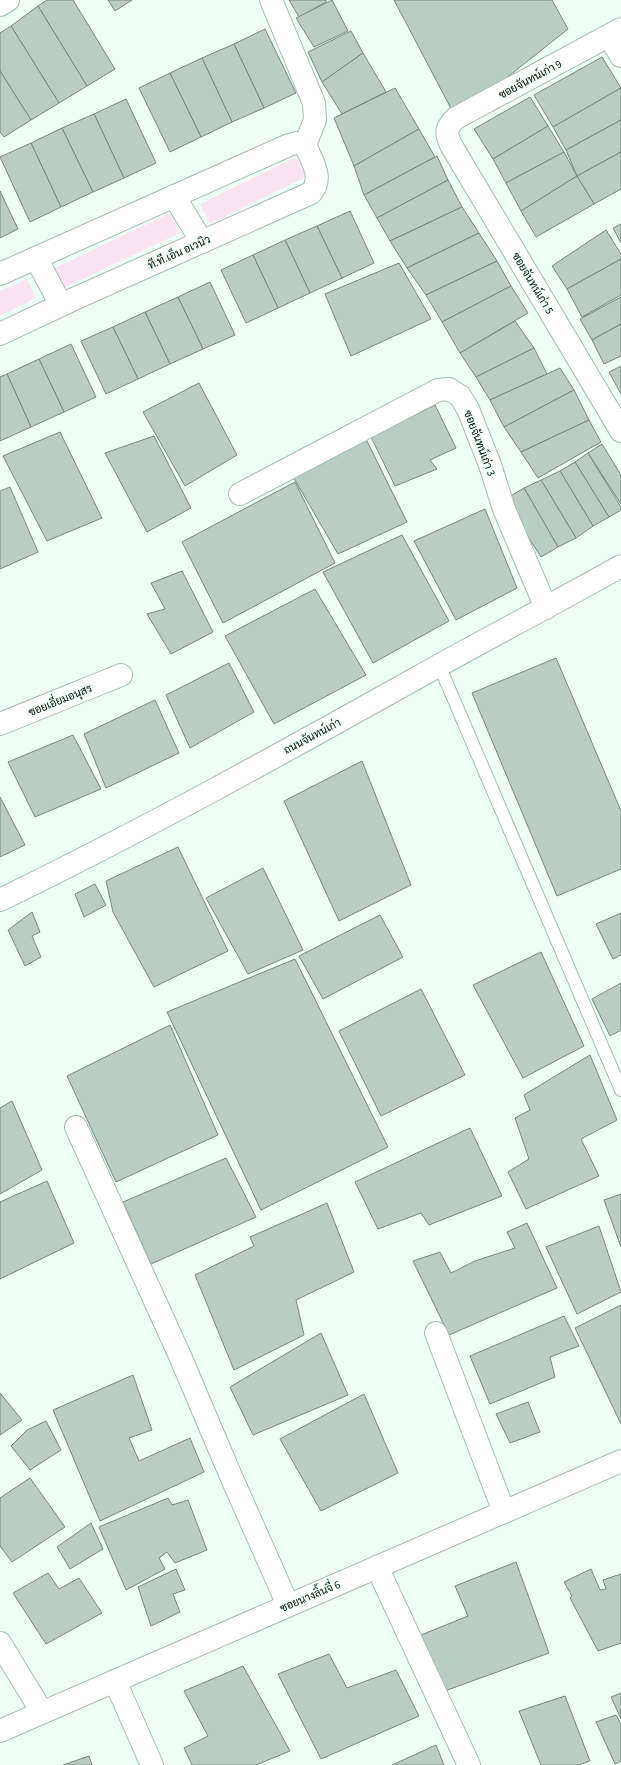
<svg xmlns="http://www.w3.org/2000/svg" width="621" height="1765" viewBox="0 0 621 1765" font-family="'Source Sans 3',Sarabun,sans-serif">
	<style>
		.green { fill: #fae3f3 }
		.building { fill: #b9cdc3; stroke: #76887f }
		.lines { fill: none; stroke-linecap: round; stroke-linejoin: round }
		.service-casing { stroke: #a8bbb1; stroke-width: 14 }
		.minor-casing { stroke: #a8bbb1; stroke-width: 24 }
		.tertiary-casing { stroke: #a8bbb1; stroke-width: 24 }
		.service { stroke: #fff; stroke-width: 12 }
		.minor { stroke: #fff; stroke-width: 22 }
		.tertiary { stroke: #fff; stroke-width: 22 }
		.labels { text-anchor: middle; stroke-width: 3; stroke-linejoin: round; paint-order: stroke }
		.street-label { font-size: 11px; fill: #0a110d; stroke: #eefff6 }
	</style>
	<rect width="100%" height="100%" fill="#eefff6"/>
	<g class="green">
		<path d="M 296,157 L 306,177 L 210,224 L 200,204 Z"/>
		<path d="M 170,213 L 180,233 L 64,288 L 55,268 Z"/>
		<path d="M 27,279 L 36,298 L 0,316 L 0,291 Z"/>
	</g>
	<g class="building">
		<path d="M 47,0 L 73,0 L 115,69 L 87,86 L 38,6 Z"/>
		<path d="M 108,0 L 132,0 L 115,11 Z"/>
		<path d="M 289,0 L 326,0 L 326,2 L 299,17 Z"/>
		<path d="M 332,0 L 348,31 L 314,47 L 296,18 Z"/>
		<path d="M 394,0 L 552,0 L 568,29 L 456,118 Z"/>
		<path d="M 38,6 L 87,86 L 59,103 L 11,26 Z"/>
		<path d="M 11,26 L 59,103 L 31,120 L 0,71 L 0,33 Z"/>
		<path d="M 265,29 L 296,93 L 264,108 L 234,44 Z"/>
		<path d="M 351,31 L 363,53 L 322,82 L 308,52 Z"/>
		<path d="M 234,44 L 264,108 L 232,122 L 202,58 Z"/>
		<path d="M 363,53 L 386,92 L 342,114 L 322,82 Z"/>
		<path d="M 602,57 L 621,88 L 553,127 L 534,95 Z"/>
		<path d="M 202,58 L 232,122 L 201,137 L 170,73 Z"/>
		<path d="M 0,71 L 31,120 L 4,137 L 0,132 Z"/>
		<path d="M 170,73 L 201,137 L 170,152 L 139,88 Z"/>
		<path d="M 395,88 L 419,129 L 354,166 L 334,118 Z"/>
		<path d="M 621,88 L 621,120 L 566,150 L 553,127 Z"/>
		<path d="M 530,97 L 548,126 L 493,159 L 474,129 Z"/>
		<path d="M 126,99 L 156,163 L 124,178 L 94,114 Z"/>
		<path d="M 94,114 L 124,178 L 93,192 L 62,128 Z"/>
		<path d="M 621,120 L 621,152 L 577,176 L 566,150 Z"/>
		<path d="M 548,126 L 564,152 L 506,183 L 493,159 Z"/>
		<path d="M 62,128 L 93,192 L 61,207 L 31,143 Z"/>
		<path d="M 419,129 L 435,157 L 364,195 L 354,166 Z"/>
		<path d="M 31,143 L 61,207 L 30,222 L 0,157 Z"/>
		<path d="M 564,152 L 577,176 L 521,211 L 506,183 Z"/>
		<path d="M 621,152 L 621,189 L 594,204 L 577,176 Z"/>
		<path d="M 437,156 L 448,180 L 377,218 L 364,195 Z"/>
		<path d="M 577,176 L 594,204 L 536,237 L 521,211 Z"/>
		<path d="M 448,180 L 462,207 L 390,241 L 377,218 Z"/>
		<path d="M 0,191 L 18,229 L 0,238 Z"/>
		<path d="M 462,207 L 479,233 L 407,268 L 390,241 Z"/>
		<path d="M 350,211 L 374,263 L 342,278 L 317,226 Z"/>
		<path d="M 621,224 L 621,243 L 613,228 Z"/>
		<path d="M 317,226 L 342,278 L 310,293 L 285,240 Z"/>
		<path d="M 606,230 L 621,254 L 621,259 L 567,289 L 552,266 Z"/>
		<path d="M 479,233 L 497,261 L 426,295 L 407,268 Z"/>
		<path d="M 285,240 L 310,293 L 278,308 L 253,255 Z"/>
		<path d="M 253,255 L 278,308 L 246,323 L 221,270 Z"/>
		<path d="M 621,259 L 621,295 L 582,317 L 567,289 Z"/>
		<path d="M 497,261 L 511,286 L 442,322 L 426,295 Z"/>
		<path d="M 399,263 L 431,319 L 351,356 L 325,294 Z"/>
		<path d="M 210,282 L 235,335 L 203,349 L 178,297 Z"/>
		<path d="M 511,286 L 528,313 L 460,353 L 442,322 Z"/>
		<path d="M 178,297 L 203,349 L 170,364 L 145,312 Z"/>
		<path d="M 621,297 L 621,324 L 592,340 L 580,319 Z"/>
		<path d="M 145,312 L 170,364 L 138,379 L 113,327 Z"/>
		<path d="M 515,321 L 534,348 L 476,377 L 460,353 Z"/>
		<path d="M 621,324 L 621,356 L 604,364 L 592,340 Z"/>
		<path d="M 113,327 L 138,379 L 106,394 L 81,341 Z"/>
		<path d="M 71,344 L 96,397 L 64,412 L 39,359 Z"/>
		<path d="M 534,348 L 547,374 L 490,400 L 476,377 Z"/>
		<path d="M 39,359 L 64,412 L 31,427 L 7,374 Z"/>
		<path d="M 621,366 L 621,394 L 609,372 Z"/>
		<path d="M 560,368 L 574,390 L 504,427 L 490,400 Z"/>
		<path d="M 7,374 L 31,427 L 0,441 L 0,377 Z"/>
		<path d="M 199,383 L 237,455 L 185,486 L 143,412 Z"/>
		<path d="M 574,390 L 589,420 L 521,452 L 504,427 Z"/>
		<path d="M 435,405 L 456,448 L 430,460 L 437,469 L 395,486 L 371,437 Z"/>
		<path d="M 589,420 L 601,442 L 538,478 L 521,452 Z"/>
		<path d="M 60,432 L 102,518 L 47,541 L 3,456 Z"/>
		<path d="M 154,436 L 191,508 L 147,532 L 105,453 Z"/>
		<path d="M 365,437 L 407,522 L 338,554 L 292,475 Z"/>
		<path d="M 602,444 L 621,475 L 621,504 L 588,453 Z"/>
		<path d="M 588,453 L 621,507 L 621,510 L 609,517 L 575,462 Z"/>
		<path d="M 575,462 L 609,517 L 593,526 L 560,471 Z"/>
		<path d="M 560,471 L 593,526 L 576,538 L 541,480 Z"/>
		<path d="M 541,480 L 576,538 L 558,547 L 524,488 Z"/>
		<path d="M 295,482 L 335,563 L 223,623 L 182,542 Z"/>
		<path d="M 10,487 L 38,552 L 0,569 L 0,491 Z"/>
		<path d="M 524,488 L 558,547 L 541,557 L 504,500 Z"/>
		<path d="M 485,509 L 517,588 L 456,620 L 414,541 Z"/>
		<path d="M 402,535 L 449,621 L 373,663 L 323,572 Z"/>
		<path d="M 182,571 L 213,632 L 171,654 L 147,614 L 165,609 L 151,583 Z"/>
		<path d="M 315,589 L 366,675 L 274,724 L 225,636 Z"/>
		<path d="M 556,658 L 621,811 L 621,869 L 557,896 L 472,693 Z"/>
		<path d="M 229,663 L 254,712 L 190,748 L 166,695 Z"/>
		<path d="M 155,700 L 179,753 L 106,788 L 84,734 Z"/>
		<path d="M 73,735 L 101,789 L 35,817 L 8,762 Z"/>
		<path d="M 362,761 L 411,885 L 339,921 L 284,801 Z"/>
		<path d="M 0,797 L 25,845 L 0,857 Z"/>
		<path d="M 178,847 L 228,951 L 154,987 L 113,912 L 106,881 Z"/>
		<path d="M 263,868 L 303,950 L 248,974 L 206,898 Z"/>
		<path d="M 95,884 L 106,905 L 84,917 L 75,894 Z"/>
		<path d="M 32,912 L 40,932 L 32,936 L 41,957 L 25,966 L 8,930 Z"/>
		<path d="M 621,913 L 621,955 L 613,959 L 596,924 Z"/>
		<path d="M 380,915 L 403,957 L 323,999 L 299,956 Z"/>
		<path d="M 541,952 L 584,1046 L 523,1078 L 473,985 Z"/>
		<path d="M 295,959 L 388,1147 L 261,1210 L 167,1012 Z"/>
		<path d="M 621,983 L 621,1030 L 610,1036 L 592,999 Z"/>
		<path d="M 421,989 L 465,1075 L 381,1116 L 339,1031 Z"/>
		<path d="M 170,1025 L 218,1135 L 116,1182 L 67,1076 Z"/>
		<path d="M 590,1055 L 617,1120 L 581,1139 L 599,1176 L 526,1209 L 508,1172 L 529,1159 L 515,1118 L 530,1110 L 524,1095 Z"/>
		<path d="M 12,1101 L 42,1170 L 0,1194 L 0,1108 Z"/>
		<path d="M 470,1128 L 502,1196 L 429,1225 L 421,1213 L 378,1229 L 355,1182 Z"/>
		<path d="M 226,1158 L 256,1217 L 151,1264 L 123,1202 Z"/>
		<path d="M 47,1181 L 74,1243 L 0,1279 L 0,1202 Z"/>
		<path d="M 621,1194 L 621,1247 L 604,1200 Z"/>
		<path d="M 327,1203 L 354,1272 L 296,1300 L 304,1335 L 234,1370 L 195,1275 L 254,1246 L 250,1237 Z"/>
		<path d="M 527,1223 L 557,1288 L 449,1335 L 413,1261 L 440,1252 L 451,1273 L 475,1261 L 515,1248 L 507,1232 Z"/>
		<path d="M 599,1226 L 621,1292 L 577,1314 L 546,1247 Z"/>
		<path d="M 621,1305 L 621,1424 L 575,1328 Z"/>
		<path d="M 564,1316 L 579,1346 L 550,1357 L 555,1377 L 490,1404 L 470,1356 Z"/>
		<path d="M 321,1333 L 348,1395 L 253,1435 L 230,1387 Z"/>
		<path d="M 133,1375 L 152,1430 L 129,1438 L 139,1461 L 190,1438 L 204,1472 L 100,1521 L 53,1410 Z"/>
		<path d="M 0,1393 L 22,1420 L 0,1435 Z"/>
		<path d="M 364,1394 L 398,1473 L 321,1511 L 280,1439 Z"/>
		<path d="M 528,1402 L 540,1432 L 510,1443 L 496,1414 Z"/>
		<path d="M 46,1421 L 61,1450 L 30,1470 L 11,1446 L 27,1430 Z"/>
		<path d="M 30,1478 L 65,1527 L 12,1562 L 0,1546 L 0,1498 Z"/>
		<path d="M 168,1498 L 172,1505 L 188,1500 L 207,1550 L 175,1563 L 167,1552 L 159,1558 L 165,1569 L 126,1590 L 99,1527 Z"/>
		<path d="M 91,1523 L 103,1549 L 70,1569 L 57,1547 Z"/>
		<path d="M 516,1562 L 549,1653 L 442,1692 L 421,1635 L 468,1616 L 455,1586 Z"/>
		<path d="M 176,1569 L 185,1590 L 173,1594 L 180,1612 L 151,1626 L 138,1587 Z"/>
		<path d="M 591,1569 L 600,1590 L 606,1589 L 603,1580 L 621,1574 L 621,1643 L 598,1651 L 570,1598 L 572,1596 L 564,1582 Z"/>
		<path d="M 48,1573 L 59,1589 L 79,1578 L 102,1613 L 46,1644 L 13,1593 Z"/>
		<path d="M 329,1654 L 347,1688 L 396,1670 L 419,1716 L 321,1759 L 278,1674 Z"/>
		<path d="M 243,1666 L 290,1751 L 256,1765 L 192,1765 L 184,1748 L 208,1736 L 184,1691 Z"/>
		<path d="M 621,1693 L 621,1719 L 611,1697 Z"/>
		<path d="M 565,1696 L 590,1761 L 579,1765 L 541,1765 L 519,1711 Z"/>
		<path d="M 616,1715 L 621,1724 L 621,1761 L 615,1764 L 596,1722 Z"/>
		<path d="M 436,1745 L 444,1765 L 392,1765 Z"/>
		<path d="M 89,1756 L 92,1765 L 63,1765 Z"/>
	</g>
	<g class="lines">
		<g class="service-casing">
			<path id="service" d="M 439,665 L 621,1090"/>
		</g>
		<g class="minor-casing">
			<g id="minor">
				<path d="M 271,0 L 314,103 L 315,120 L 305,145"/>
				<path d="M 0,5 L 8,0"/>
				<path d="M 621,29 L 456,118 C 446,128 445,132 451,145 L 621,431"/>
				<path d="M 609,36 L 621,56"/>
				<path d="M 174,196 L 202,242"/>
				<path d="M 36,258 L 61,305"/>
				<path d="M 0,274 L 289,145 L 296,143 L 305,145 C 312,161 324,178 311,193 L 74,299 L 0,334"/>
				<path d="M 240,494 L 438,390 L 449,389 L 460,396 L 468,409 L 490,465 L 504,509 L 546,608"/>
				<path d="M 0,724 L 121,675"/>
				<path d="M 76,1127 L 180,1356 L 230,1474 L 288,1605"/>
				<path d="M 436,1333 L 504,1512"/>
				<path d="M 377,1567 L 469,1765"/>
				<path d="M 0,1643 L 42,1712"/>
				<path d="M 115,1681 L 152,1765"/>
				<path d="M 0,1731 L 621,1461"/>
			</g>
		</g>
		<g class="tertiary-casing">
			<path id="tertiary" d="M 0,900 C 140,832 277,756 413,680 C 482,641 552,605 621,566"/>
		</g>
		<use href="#service" class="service"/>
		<use href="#minor" class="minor"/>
		<use href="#tertiary" class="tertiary"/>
	</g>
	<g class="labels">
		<g class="street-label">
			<text transform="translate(530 79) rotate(-28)" y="4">ซอยจันทน์เก่า 9</text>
			<text transform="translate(179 252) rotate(-24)" y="4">ที.ที.เอ็น อเวนิว</text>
			<text transform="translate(533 283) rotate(59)" y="4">ซอยจันทน์เก่า 5</text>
			<text transform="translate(480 443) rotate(69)" y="4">ซอยจันทน์เก่า 3</text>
			<text transform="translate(60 700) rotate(-22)" y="4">ซอยเอี่ยมอนุสร</text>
			<text transform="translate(312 736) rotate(-28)" y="4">ถนนจันทน์เก่า</text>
			<text transform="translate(310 1596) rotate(-23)" y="4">ซอยนางลิ้นจี่ 6</text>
		</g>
	</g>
</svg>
